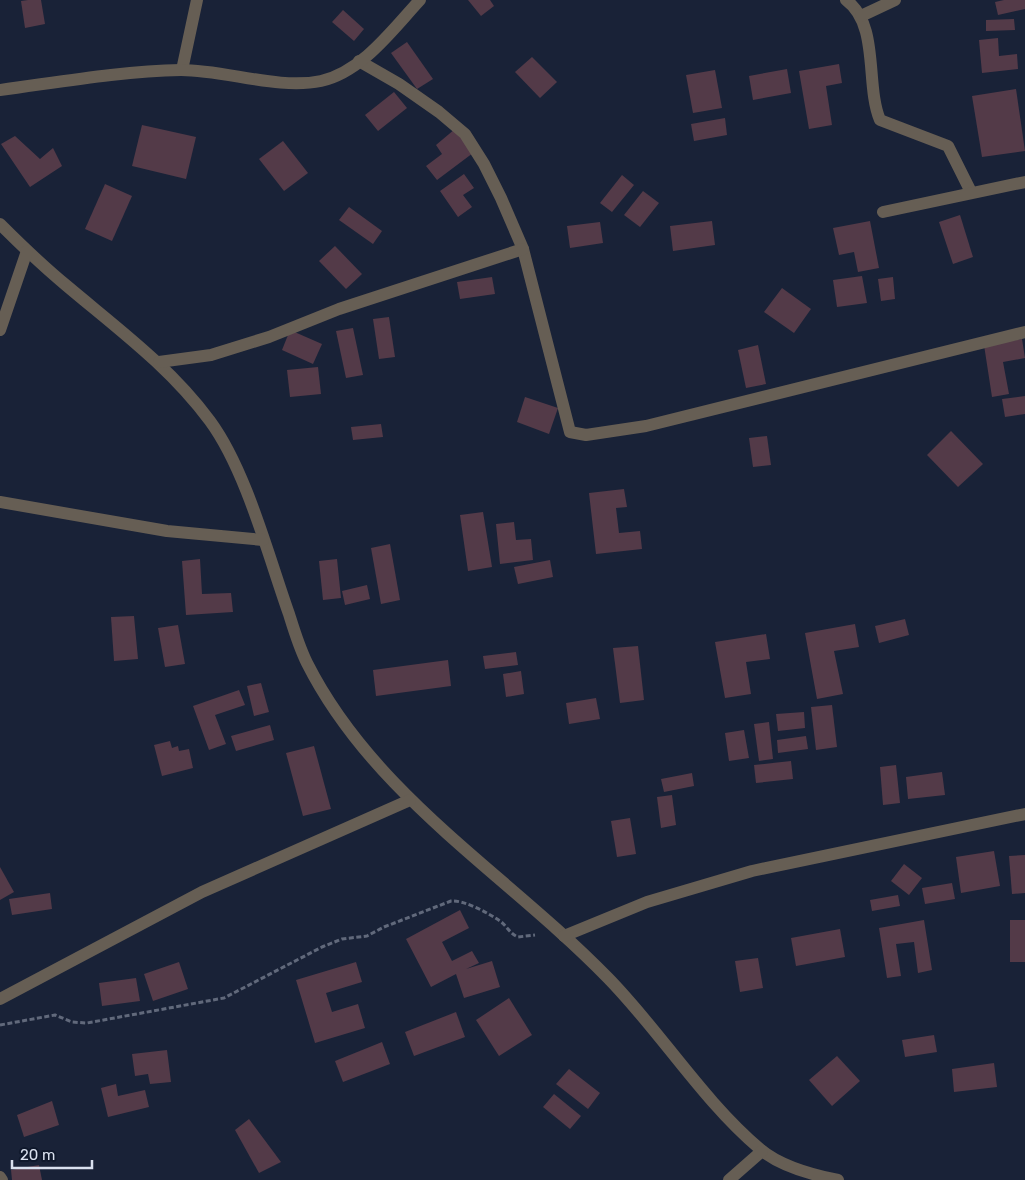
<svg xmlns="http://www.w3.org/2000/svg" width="1025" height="1180" viewBox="0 0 1025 1180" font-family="Rubik,sans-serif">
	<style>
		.building { fill: #533a48 }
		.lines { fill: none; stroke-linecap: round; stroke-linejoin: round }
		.path { stroke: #61697b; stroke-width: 3; stroke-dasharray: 5 2.5; stroke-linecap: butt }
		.minor { stroke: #665e54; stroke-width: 12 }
	</style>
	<rect width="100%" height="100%" fill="#192237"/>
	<g class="building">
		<path d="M 28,0 L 41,0 L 45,24 L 25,28 L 21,1 Z"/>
		<path d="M 468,0 L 490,0 L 494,6 L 481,16 Z"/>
		<path d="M 1004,0 L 1025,0 L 1025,9 L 998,15 L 995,2 Z"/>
		<path d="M 343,10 L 364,29 L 354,41 L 332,22 Z"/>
		<path d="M 1014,19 L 1015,30 L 986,31 L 986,20 Z"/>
		<path d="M 998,38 L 999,56 L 1017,54 L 1018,69 L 982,73 L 979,40 Z"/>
		<path d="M 407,42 L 433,79 L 417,89 L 391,53 Z"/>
		<path d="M 532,57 L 557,82 L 540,98 L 515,72 Z"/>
		<path d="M 839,64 L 842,83 L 826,86 L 832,125 L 809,129 L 799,71 Z"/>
		<path d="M 787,69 L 791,93 L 753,100 L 749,76 Z"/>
		<path d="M 715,70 L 722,108 L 693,113 L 686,75 Z"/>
		<path d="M 1016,89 L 1025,151 L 982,157 L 972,96 Z"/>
		<path d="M 394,92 L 407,108 L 378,131 L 365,115 Z"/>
		<path d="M 725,118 L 727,135 L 694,141 L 691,124 Z"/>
		<path d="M 142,125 L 196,137 L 186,179 L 132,166 Z"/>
		<path d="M 455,129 L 473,153 L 437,180 L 426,166 L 442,154 L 436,145 Z"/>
		<path d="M 15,136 L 40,159 L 53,148 L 62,166 L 30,187 L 1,144 Z"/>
		<path d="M 283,141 L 308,173 L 284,191 L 259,159 Z"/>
		<path d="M 464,174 L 474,188 L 463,195 L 472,207 L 458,217 L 440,191 Z"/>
		<path d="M 622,175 L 634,185 L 612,212 L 600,203 Z"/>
		<path d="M 105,184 L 132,196 L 112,241 L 85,229 Z"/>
		<path d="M 643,191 L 659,203 L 640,227 L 624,215 Z"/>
		<path d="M 349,207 L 382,231 L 373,244 L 339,220 Z"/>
		<path d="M 960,215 L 973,257 L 953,264 L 939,222 Z"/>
		<path d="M 712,221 L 715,245 L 673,251 L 670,226 Z"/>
		<path d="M 870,221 L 879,268 L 858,272 L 854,252 L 839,255 L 833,228 Z"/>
		<path d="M 600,222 L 603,243 L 570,248 L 567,226 Z"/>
		<path d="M 335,246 L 362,274 L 346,289 L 319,261 Z"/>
		<path d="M 862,276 L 867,303 L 837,307 L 833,280 Z"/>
		<path d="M 492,277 L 495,294 L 460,299 L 457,282 Z"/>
		<path d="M 893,277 L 895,299 L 881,301 L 878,279 Z"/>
		<path d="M 782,288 L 811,309 L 794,333 L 764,312 Z"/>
		<path d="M 389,317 L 395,357 L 379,359 L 373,319 Z"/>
		<path d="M 353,328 L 363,375 L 346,378 L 336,331 Z"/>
		<path d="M 290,330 L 322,344 L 313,364 L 282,350 Z"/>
		<path d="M 1022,339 L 1025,358 L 1003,362 L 1009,394 L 992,397 L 984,345 Z"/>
		<path d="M 758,345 L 766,384 L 746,388 L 738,350 Z"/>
		<path d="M 318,367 L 321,394 L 290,397 L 287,370 Z"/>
		<path d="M 1025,396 L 1025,414 L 1005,417 L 1002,399 Z"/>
		<path d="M 525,397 L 558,408 L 549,434 L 517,422 Z"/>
		<path d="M 381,424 L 383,437 L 353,440 L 351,427 Z"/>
		<path d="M 951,431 L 983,464 L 958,487 L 927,455 Z"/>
		<path d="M 767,436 L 771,465 L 753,467 L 749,438 Z"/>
		<path d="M 624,489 L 627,507 L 616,508 L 619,533 L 640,531 L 642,549 L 596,554 L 589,493 Z"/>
		<path d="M 483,512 L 492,567 L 468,571 L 460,515 Z"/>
		<path d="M 514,522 L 516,540 L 531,539 L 533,560 L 500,564 L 496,524 Z"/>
		<path d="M 390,544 L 400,600 L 381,604 L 371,548 Z"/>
		<path d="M 200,559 L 202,594 L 231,593 L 233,612 L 186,615 L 182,561 Z"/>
		<path d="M 337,559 L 341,598 L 323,600 L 319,561 Z"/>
		<path d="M 550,560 L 553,577 L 518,584 L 514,567 Z"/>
		<path d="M 367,585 L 370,599 L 345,605 L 342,591 Z"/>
		<path d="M 134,616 L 138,659 L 114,661 L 111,617 Z"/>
		<path d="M 905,619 L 909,635 L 879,643 L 875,626 Z"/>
		<path d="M 855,624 L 859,647 L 834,651 L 843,694 L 817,699 L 805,633 Z"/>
		<path d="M 178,625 L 185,664 L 165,667 L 158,628 Z"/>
		<path d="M 766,634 L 770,659 L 746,662 L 751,694 L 725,698 L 715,642 Z"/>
		<path d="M 638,646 L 644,700 L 620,703 L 613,648 Z"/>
		<path d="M 516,652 L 518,665 L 485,669 L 483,656 Z"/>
		<path d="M 448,660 L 451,686 L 376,696 L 373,670 Z"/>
		<path d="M 521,671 L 524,694 L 506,697 L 503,674 Z"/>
		<path d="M 261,683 L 269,712 L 254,716 L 247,686 Z"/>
		<path d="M 239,690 L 245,705 L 215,715 L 226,744 L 209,750 L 193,706 Z"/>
		<path d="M 596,698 L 600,719 L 569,724 L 566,703 Z"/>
		<path d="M 832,705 L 837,747 L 816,750 L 811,707 Z"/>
		<path d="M 804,712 L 805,728 L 778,731 L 776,714 Z"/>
		<path d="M 769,722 L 773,759 L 759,761 L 754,724 Z"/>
		<path d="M 270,725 L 274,740 L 236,751 L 231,736 Z"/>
		<path d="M 744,730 L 749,758 L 729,761 L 725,733 Z"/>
		<path d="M 806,736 L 808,749 L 778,753 L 777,740 Z"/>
		<path d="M 170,741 L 172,748 L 178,746 L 179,751 L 189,749 L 193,768 L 162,776 L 154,745 Z"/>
		<path d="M 314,746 L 331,809 L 303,816 L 286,753 Z"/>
		<path d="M 791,761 L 793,779 L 756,783 L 754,765 Z"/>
		<path d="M 896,765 L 900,803 L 883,805 L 880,767 Z"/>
		<path d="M 942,772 L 945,795 L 908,799 L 906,777 Z"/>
		<path d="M 692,773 L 694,786 L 664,792 L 661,779 Z"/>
		<path d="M 672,795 L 676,825 L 661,828 L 657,797 Z"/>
		<path d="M 630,818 L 636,854 L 617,857 L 611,821 Z"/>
		<path d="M 994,851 L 1000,886 L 961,893 L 956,857 Z"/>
		<path d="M 1025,855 L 1025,893 L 1012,894 L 1009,856 Z"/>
		<path d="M 904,864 L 922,878 L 909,895 L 891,881 Z"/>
		<path d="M 0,867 L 14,892 L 0,900 Z"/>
		<path d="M 952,883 L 955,899 L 925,904 L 922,888 Z"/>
		<path d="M 50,893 L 52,909 L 12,915 L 9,899 Z"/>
		<path d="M 898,895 L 900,906 L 872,911 L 870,900 Z"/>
		<path d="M 460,910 L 469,928 L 442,942 L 452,961 L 472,951 L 479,963 L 466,969 L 492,961 L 500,987 L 464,998 L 456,974 L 431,987 L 406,939 Z"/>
		<path d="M 924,920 L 932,970 L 918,973 L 914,942 L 896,944 L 901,976 L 887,978 L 879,928 Z"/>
		<rect x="1010" y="920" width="15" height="42"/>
		<path d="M 840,929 L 845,957 L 796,966 L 791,938 Z"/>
		<path d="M 758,958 L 763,988 L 740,992 L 735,961 Z"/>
		<path d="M 179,962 L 188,989 L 153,1001 L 144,974 Z"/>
		<path d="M 356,962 L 362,982 L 326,993 L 332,1012 L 358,1004 L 365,1028 L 315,1043 L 296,980 Z"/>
		<path d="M 136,978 L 140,1001 L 102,1006 L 99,983 Z"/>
		<path d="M 509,998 L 532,1035 L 499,1056 L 476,1020 Z"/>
		<path d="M 456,1012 L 465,1037 L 414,1056 L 405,1032 Z"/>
		<path d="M 934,1035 L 937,1052 L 905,1057 L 902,1040 Z"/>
		<path d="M 382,1042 L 390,1064 L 343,1082 L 335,1061 Z"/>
		<path d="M 167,1050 L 171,1082 L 150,1084 L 148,1074 L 135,1076 L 132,1054 Z"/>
		<path d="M 837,1056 L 860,1081 L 832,1106 L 809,1080 Z"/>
		<path d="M 994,1063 L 997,1087 L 954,1092 L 952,1069 Z"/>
		<path d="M 569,1069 L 600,1093 L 588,1109 L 556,1084 Z"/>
		<path d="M 116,1084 L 118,1096 L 145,1090 L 149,1107 L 108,1117 L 101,1088 Z"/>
		<path d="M 554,1094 L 581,1116 L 570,1129 L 543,1107 Z"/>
		<path d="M 52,1101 L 59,1125 L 24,1137 L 17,1115 Z"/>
		<path d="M 249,1119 L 281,1162 L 259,1173 L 235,1130 Z"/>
		<path d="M 39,1165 L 42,1180 L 12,1180 L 11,1170 Z"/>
	</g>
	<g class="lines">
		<path class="path" d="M 0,1025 L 55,1015 L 72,1022 L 87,1023 L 224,998 L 322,947 L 342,939 L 367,936 L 384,927 L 451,901 C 465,900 488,913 500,921 C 507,926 510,934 518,937 L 535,935"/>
		<g class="minor">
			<path d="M 846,0 C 880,25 865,84 880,120 L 948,146 L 971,192"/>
			<path d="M 861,16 L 895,0"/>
			<path d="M 359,61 L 399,84 L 439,112 L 465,134 L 484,164 L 501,198 L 523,249 L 570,432 L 586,435 L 646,426 L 1025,332"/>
			<path d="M 182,70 L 197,0"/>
			<path d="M 0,90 C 60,82 121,71 181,70 C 226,70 278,90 321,81 C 362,72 393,29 420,0"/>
			<path d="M 883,212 L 1025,182"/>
			<path d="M 0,224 C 22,246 44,267 67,286 C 118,329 170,367 210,421 C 246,470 268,555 289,614 C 294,630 299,647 307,663 C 374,796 507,874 608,978 C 660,1031 703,1101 760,1149 C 780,1166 813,1175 838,1180"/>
			<path d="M 0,330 L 27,251"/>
			<path d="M 159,362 L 211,355 L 269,337 L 339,309 L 523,249"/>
			<path d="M 0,502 L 167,531 L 263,540"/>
			<path d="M 564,936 L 647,902 L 752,871 L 1025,814"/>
			<path d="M 0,999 L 202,892 L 410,800"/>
			<path d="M 0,1177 L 2,1180"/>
			<path d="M 729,1180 L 762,1151"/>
		</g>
	</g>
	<path d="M12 1160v8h80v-8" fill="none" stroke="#d9e0ee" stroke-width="2.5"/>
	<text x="20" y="1160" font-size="15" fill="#d9e0ee" stroke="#10192c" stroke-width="4" paint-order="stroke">20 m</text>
</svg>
